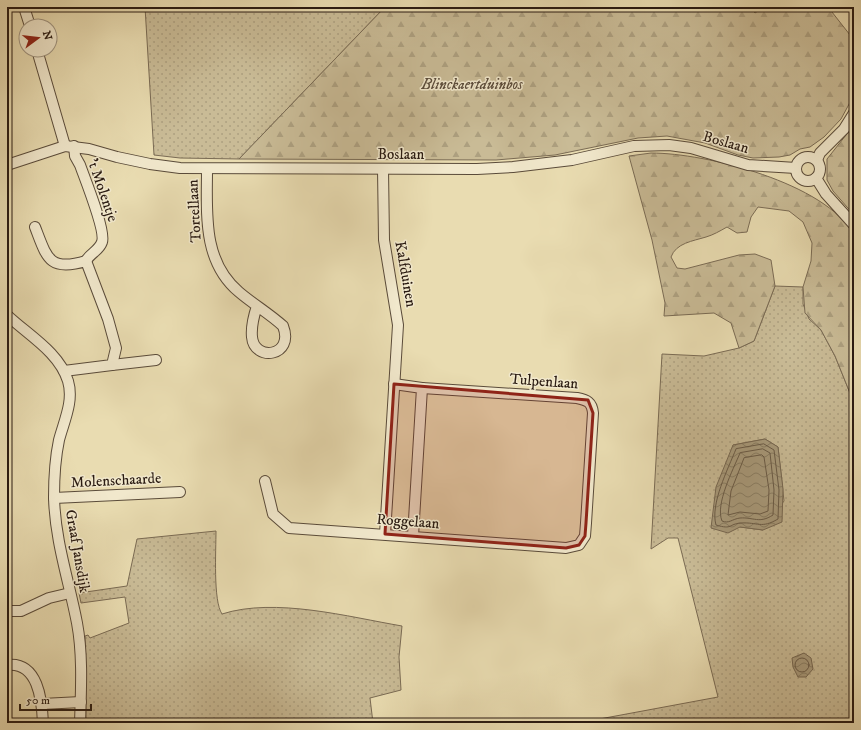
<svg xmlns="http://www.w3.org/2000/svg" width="861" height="730" viewBox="0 0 861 730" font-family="'IM FELL DW Pica',serif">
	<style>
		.grass { fill: url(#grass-dots); stroke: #7a6b54; fill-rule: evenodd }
		.forest { fill: url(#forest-firs); stroke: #7a6b54 }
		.water { fill: url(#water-waves); stroke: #766751 }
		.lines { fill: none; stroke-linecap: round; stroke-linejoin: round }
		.shore { stroke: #695a46; stroke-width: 1 }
		.minor-casing { stroke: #5a4b3a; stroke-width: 12 }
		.minor { stroke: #f1e8cc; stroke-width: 10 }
		.marked { fill: #8f2418; fill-opacity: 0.2; stroke: #8f2418; stroke-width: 3; stroke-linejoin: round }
		.labels { text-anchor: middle; stroke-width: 3; stroke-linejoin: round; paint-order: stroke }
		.park-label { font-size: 15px; font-style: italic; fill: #5a4b3a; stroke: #f1e8cc }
		.street-label { font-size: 15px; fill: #2a1b12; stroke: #f1e8cc }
	</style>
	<defs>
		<pattern id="grass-dots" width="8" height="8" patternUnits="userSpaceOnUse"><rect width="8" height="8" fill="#c9bb96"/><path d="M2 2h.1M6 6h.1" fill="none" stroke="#ada080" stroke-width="1.8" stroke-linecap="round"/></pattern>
		<pattern id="forest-firs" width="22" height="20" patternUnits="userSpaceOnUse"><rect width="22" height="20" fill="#c9bb96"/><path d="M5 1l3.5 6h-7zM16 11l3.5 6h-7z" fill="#ada080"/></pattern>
		<pattern id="water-waves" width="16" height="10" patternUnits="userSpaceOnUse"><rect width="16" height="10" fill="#a89a7b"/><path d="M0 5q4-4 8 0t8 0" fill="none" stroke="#897d63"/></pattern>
	</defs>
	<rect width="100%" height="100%" fill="#e9dcb1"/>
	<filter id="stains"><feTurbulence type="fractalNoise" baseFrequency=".005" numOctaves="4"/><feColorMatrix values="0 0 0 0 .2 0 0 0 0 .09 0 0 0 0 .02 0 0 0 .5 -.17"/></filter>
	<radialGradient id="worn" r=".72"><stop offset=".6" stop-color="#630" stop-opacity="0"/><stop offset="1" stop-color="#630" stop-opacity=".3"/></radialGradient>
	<g class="grass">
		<path d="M 145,7 L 385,7 L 239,159 L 180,158 L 154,155 Z"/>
		<path d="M 775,286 L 803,287 L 803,304 L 809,319 L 821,330 L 835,356 L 854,403 L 854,723 L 578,723 L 718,697 L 678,538 L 668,538 L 651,549 L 662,354 L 704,356 L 739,348 L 754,341 ZM 765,439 L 778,447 L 784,501 L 763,530 L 740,527 L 733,445 Z"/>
		<path d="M 216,531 C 216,550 213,601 222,614 C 275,597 349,617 402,626 L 399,657 L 401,690 L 370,698 L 373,723 L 86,723 L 85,636 L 88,635 L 90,638 L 129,623 L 125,597 L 81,603 L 79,593 L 127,586 L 137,539 Z"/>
	</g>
	<g class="forest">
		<path d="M 385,7 L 750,7 L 755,13 L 764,7 L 828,7 L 854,40 L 854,95 L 841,119 L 824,137 L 810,147 L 800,149 L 790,155 L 779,157 L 753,158 L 738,155 L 705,143 L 667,136 L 638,138 L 555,155 L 496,160 L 239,159 Z"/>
		<path d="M 854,125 L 854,215 L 833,191 L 827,180 L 827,159 Z"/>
		<path d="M 651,153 C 706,153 826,183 854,235 L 854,403 L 835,356 L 821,330 L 805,313 L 803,287 L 811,261 L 812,243 L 803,222 L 789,211 L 758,207 L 751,217 L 747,232 L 737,233 L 727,227 C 720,231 713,235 706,237 C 693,241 676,243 671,257 L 677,268 L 685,269 L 739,255 L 755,254 L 771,260 L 775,286 L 754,341 L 739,348 L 731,323 L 714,313 L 664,316 L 665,303 L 652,240 L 629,156 Z"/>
	</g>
	<g class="water">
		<path d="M 765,439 L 778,447 L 783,489 L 782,522 L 763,530 L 740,527 L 728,533 L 711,528 L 716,487 L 733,445 Z"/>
		<path d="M 804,653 L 811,658 L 813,669 L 806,677 L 798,677 L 793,667 L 792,658 Z"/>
	</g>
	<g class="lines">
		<g class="shore">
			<path d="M 764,444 L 774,450 L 779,490 L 778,519 C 761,529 758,522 741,523 C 728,524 733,530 716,525 C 710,504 728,469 736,449 Z"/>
			<path d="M 763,449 L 770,453 L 774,490 L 773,515 C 759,524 754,517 740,518 C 732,519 729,524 722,521 C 715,504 733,470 740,453 Z"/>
			<path d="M 762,455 L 764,457 L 769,490 L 768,511 L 760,514 L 740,512 L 728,515 L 731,491 L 744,458 Z"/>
			<circle cx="802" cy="665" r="7"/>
		</g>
		<g class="minor-casing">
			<g id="minor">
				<path d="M 24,7 L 30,26"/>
				<path d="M 37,50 L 65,146"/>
				<path d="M 74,146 L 75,156 L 80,165 C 85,179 106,231 102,242 C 99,251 90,253 86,261"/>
				<circle cx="808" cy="169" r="12"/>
				<path d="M 817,160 L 820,153 L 844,129 L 854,113"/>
				<path d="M 7,165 L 65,146 L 89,149 L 117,157 L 150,164 L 180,168 L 477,169 L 513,167 L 572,160 L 634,146 L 669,145 L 691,148 L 748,165 L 796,168"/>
				<path d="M 207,169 C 207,213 202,261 239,292 C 253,304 270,314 283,326 C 295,357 254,362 252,337 C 251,327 254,315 257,306"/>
				<path d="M 383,169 L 384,240 L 398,325 L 385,534"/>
				<path d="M 816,178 L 826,194 L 854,225"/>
				<path d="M 35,227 C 47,258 49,272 86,261 L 108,319 L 116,348 L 112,365 L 64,371"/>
				<path d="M 7,315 C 28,335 59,352 68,381 C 74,401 64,421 59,440 C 55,459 54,478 54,497 C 55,541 69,581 77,623 C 83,655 81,690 80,723"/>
				<path d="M 112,365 L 156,360"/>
				<path d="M 394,384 L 422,388 L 413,536"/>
				<path d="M 265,481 L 273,514 L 289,528 L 566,548 L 579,545 L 585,536 L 586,523 L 593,413 C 592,402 587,400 577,398 L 422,388"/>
				<path d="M 54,498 L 180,492"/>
				<path d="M 7,611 L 21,611 L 49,598 L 70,593"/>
				<path d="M 7,665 C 38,661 42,700 43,723"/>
				<path d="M 42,704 L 81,702"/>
			</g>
		</g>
		<use href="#minor" class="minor"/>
	</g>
	<path class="marked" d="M 394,384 L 588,400 L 593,413 L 586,523 L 585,536 L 579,545 L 566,548 L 385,534 Z"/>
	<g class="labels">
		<g class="park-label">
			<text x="472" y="89">Blinckaertduinbos</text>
		</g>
		<g class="street-label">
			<text transform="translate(726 142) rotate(16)" y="5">Boslaan</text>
			<text x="401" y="159">Boslaan</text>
			<text transform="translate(103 190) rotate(71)" y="5">'t Molentje</text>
			<text transform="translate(194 211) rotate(-93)" y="5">Tortellaan</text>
			<text transform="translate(406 274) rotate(80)" y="5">Kalfduinen</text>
			<text transform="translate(544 381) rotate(4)" y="5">Tulpenlaan</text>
			<text transform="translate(116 480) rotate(-3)" y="5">Molenschaarde</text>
			<text transform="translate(408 521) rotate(4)" y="5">Roggelaan</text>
			<text transform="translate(78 551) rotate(80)" y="5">Graaf Jansdijk</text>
		</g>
	</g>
	<rect width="861" height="730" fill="none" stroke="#e9dcb1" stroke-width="24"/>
	<rect x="8" y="8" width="845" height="714" fill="none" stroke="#2a1b12" stroke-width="2"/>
	<rect x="12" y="12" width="837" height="706" fill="none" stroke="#2a1b12"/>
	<g transform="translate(38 38) rotate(75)"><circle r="19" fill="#f1e8cc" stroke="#a19682"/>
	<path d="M0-3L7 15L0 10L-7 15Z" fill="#8f2418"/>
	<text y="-6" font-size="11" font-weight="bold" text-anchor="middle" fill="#2a1b12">N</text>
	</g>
	<path d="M20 704v6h71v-6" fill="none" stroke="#2a1b12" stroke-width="2"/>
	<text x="26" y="704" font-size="12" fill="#2a1b12" stroke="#f1e8cc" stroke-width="3" paint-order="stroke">50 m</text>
	<rect width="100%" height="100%" filter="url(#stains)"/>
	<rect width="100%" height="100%" fill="url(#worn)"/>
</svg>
